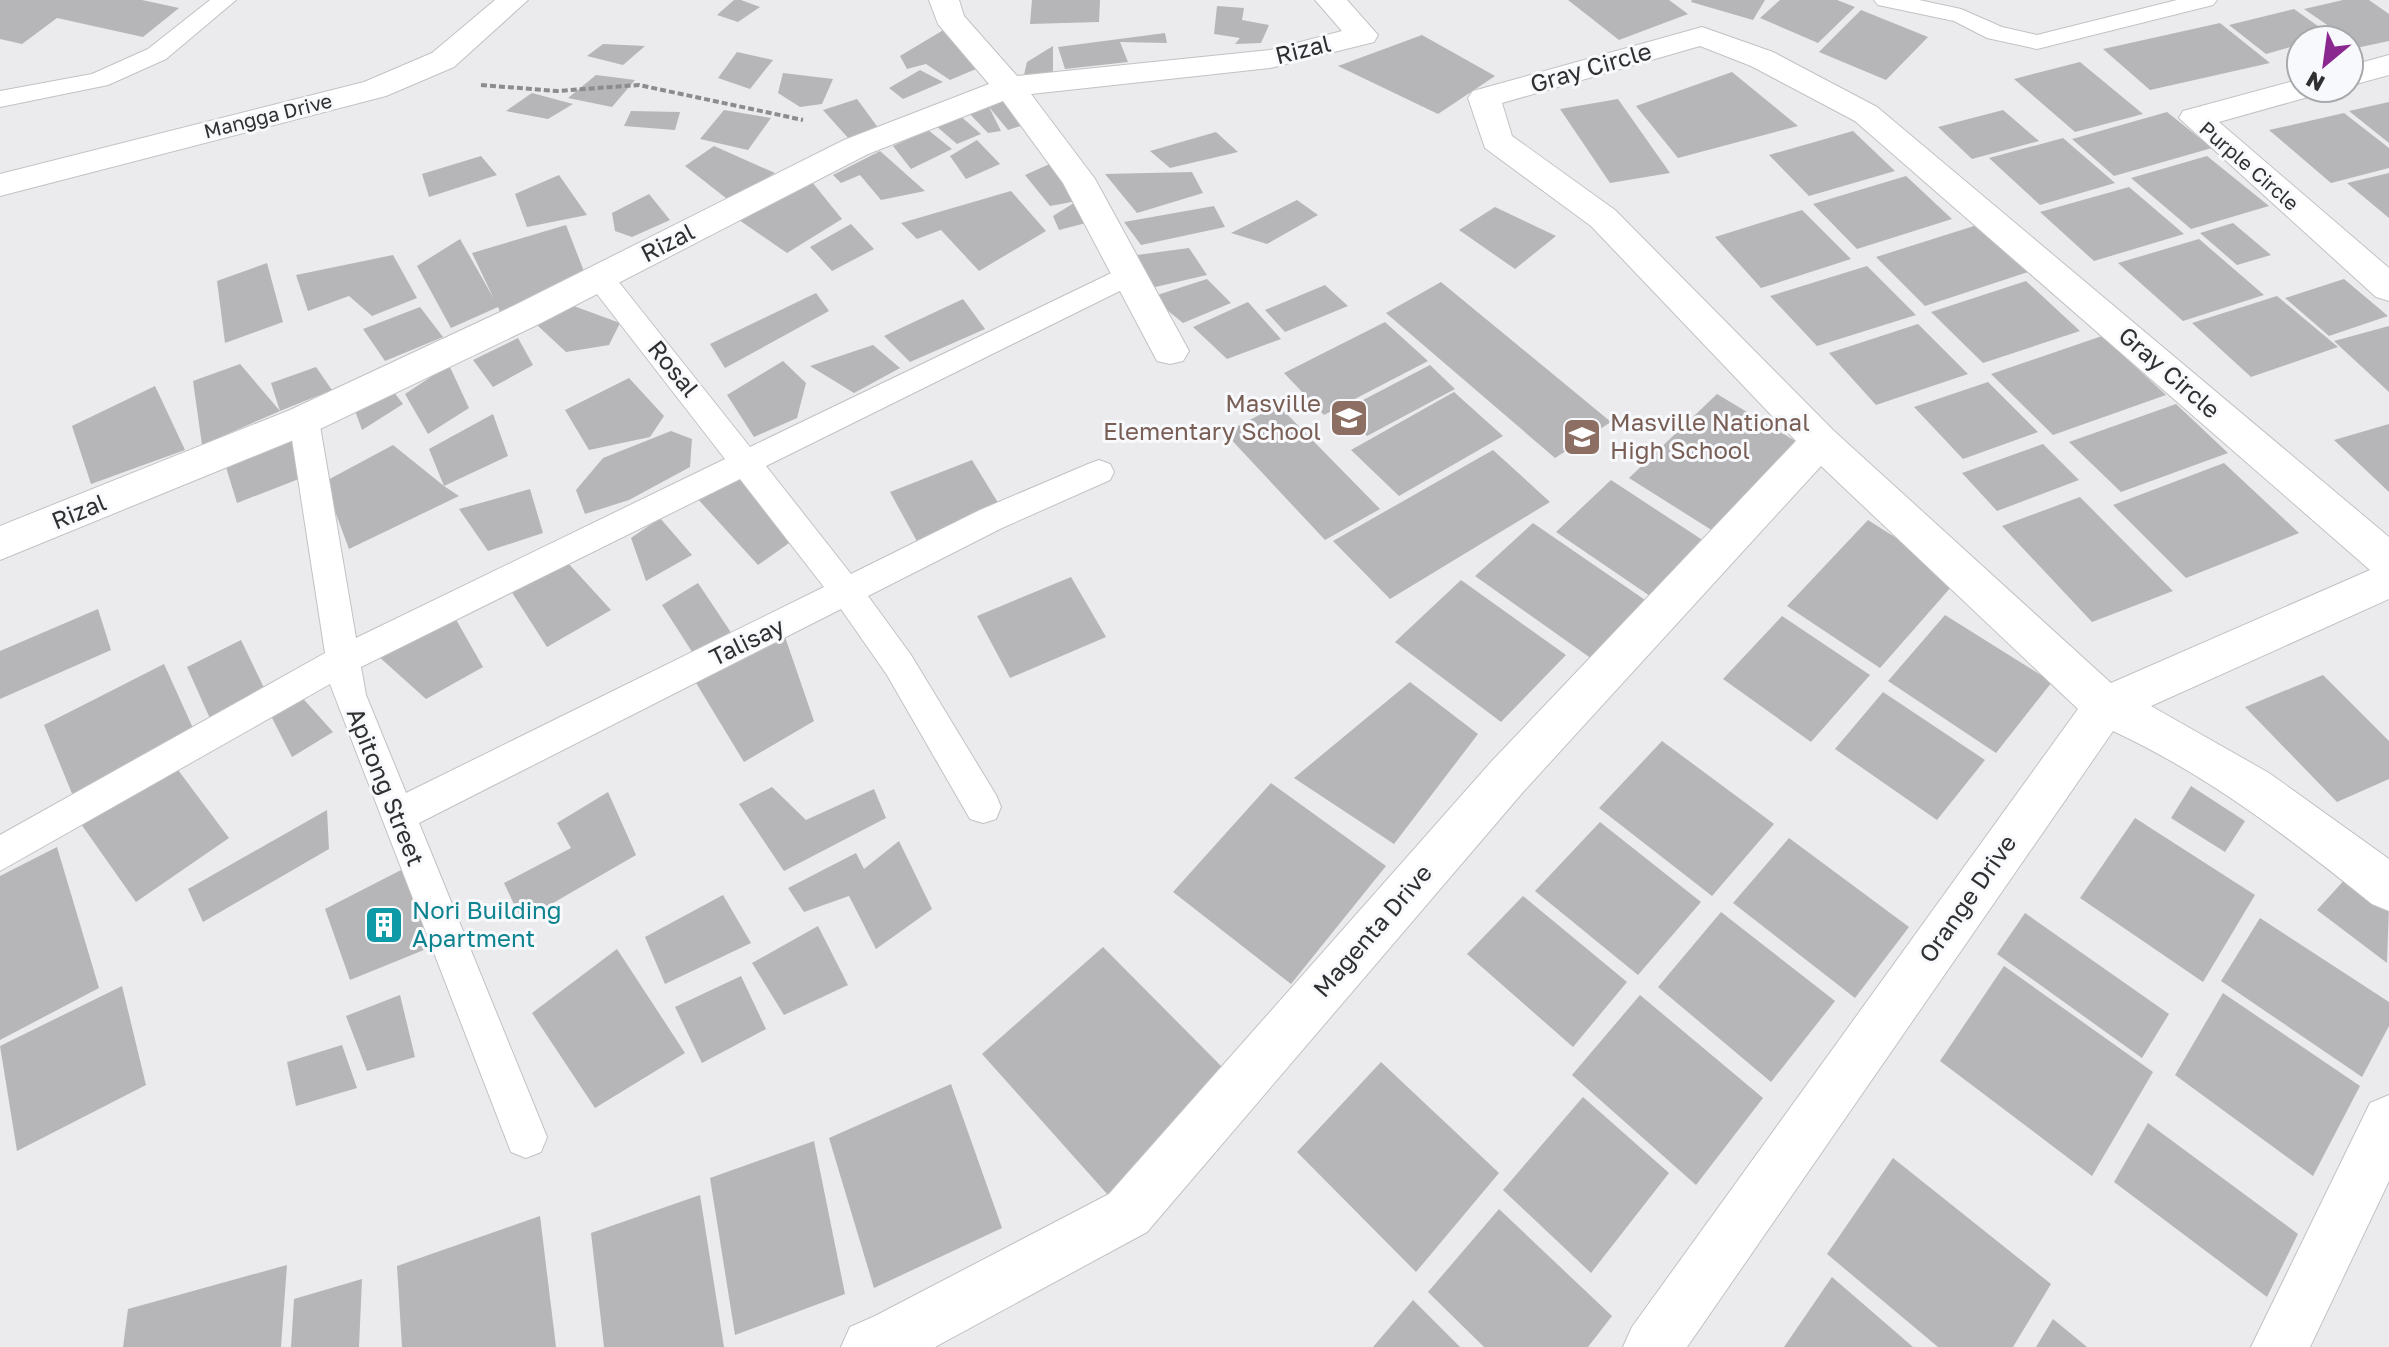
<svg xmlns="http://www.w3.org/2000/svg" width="2389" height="1347" viewBox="0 0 2389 1347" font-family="'Golos Text',sans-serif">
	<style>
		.building { fill: #b6b6b9 }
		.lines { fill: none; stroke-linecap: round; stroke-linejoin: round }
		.lane-casing { stroke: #c2c2c5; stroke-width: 2 }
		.street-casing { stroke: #c2c2c5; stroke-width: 2 }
		.path { stroke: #8c8c8e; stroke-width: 4; stroke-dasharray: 6 3; stroke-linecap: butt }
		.lane { fill: #fff; fill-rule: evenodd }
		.street { fill: #fff; fill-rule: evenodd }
		.labels { text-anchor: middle; stroke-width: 6; stroke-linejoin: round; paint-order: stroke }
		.far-street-label { font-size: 20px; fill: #303031; stroke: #f8f9fc }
		.street-label { font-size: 24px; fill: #303031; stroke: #f8f9fc }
		.education-label { font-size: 24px; fill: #785e54; stroke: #f8f9fc; text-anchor: end }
		.culture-label { font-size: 24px; fill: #0d838f; stroke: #f8f9fc; text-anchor: start }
	</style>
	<rect width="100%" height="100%" fill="#ebebee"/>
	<g class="building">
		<path d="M 0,0 L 142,0 L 179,8 L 143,37 L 57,18 L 22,44 L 0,39 Z"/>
		<path d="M 734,0 L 741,0 L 760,7 L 738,22 L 717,15 Z"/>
		<path d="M 1032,0 L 1100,0 L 1099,22 L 1030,24 Z"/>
		<path d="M 1568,0 L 1669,0 L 1688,14 L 1619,40 Z"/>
		<path d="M 1692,0 L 1765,0 L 1753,20 L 1691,2 Z"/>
		<path d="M 1780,0 L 1837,0 L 1855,7 L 1818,43 L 1760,18 Z"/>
		<path d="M 2343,0 L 2369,0 L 2389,14 L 2389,41 L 2356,48 L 2349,40 L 2304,9 Z"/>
		<path d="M 1217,6 L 1244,8 L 1242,20 L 1269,25 L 1261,43 L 1235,44 L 1240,38 L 1214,34 Z"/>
		<path d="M 2294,9 L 2332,36 L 2301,40 L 2301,44 L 2266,54 L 2229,25 Z"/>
		<path d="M 1861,10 L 1928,37 L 1886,80 L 1819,52 Z"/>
		<path d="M 2220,23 L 2270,63 L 2150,90 L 2103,49 Z"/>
		<path d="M 945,29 L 976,69 L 950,80 L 926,64 L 907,69 L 900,56 Z"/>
		<path d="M 1165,33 L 1167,43 L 1120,42 L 1128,62 L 1065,69 L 1058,47 Z"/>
		<path d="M 1422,35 L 1495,76 L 1438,114 L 1338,66 Z"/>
		<path d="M 603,44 L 645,46 L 623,65 L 587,56 Z"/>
		<path d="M 1053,46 L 1053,77 L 1023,79 L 1027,62 Z"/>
		<path d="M 737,52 L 773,60 L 750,89 L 718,78 Z"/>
		<path d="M 2080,62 L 2143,114 L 2075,132 L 2014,79 Z"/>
		<path d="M 920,70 L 943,82 L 903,99 L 889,88 Z"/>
		<path d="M 1732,72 L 1798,126 L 1678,158 L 1636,106 Z"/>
		<path d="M 783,73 L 833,79 L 822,104 L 800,107 L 778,93 Z"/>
		<path d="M 596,75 L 635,80 L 612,107 L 568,98 Z"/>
		<path d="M 532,93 L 573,104 L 548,119 L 506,111 Z"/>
		<path d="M 1015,97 L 1033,122 L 1008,130 L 989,107 L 1001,131 L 988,133 L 967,111 Z"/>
		<path d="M 857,99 L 879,129 L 849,139 L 823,110 Z"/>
		<path d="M 1618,99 L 1670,173 L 1610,183 L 1560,109 Z"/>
		<path d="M 2389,102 L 2389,143 L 2349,111 Z"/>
		<path d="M 724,110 L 771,118 L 748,150 L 700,139 Z"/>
		<path d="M 2003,110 L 2039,141 L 1972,159 L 1938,127 Z"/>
		<path d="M 631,111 L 680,112 L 675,130 L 624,126 Z"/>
		<path d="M 2167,112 L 2212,148 L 2114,176 L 2072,139 Z"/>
		<path d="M 2344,113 L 2389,148 L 2389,168 L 2331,183 L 2269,130 Z"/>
		<path d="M 958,114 L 981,134 L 957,144 L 935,125 Z"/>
		<path d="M 928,130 L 952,149 L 911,169 L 893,146 Z"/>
		<path d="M 1853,131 L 1895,171 L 1809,196 L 1769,155 Z"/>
		<path d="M 1216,132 L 1238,152 L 1170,168 L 1150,151 Z"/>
		<path d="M 2063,138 L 2115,183 L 2040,205 L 1989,158 Z"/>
		<path d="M 977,140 L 1000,164 L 966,179 L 950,156 Z"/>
		<path d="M 714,146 L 775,173 L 731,202 L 685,166 Z"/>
		<path d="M 880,151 L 925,191 L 881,200 L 860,175 L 841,183 L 833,175 Z"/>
		<path d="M 481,156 L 497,175 L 429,197 L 422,174 Z"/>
		<path d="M 2207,156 L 2269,206 L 2191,229 L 2131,178 Z"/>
		<path d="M 1052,163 L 1077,201 L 1050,206 L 1025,175 Z"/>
		<path d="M 1192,172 L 1203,193 L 1137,213 L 1105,174 Z"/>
		<path d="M 2389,173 L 2389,218 L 2347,183 Z"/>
		<path d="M 559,175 L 587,215 L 527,227 L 515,194 Z"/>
		<path d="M 1906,176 L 1952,219 L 1857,249 L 1813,204 Z"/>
		<path d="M 812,182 L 842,219 L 787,253 L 739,220 Z"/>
		<path d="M 2129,187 L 2184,234 L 2094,261 L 2040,212 Z"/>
		<path d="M 1011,191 L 1046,231 L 979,271 L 941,230 L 917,239 L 901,223 Z"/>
		<path d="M 649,194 L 670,220 L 632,237 L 615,231 L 612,213 Z"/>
		<path d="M 1297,200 L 1318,215 L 1267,244 L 1231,233 Z"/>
		<path d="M 1077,201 L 1090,222 L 1059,230 L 1053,216 Z"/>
		<path d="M 1214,206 L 1225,227 L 1141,245 L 1124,222 Z"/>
		<path d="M 1495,207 L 1556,236 L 1515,269 L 1459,230 Z"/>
		<path d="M 1802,210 L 1851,259 L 1761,288 L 1715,237 Z"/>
		<path d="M 2233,223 L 2271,255 L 2237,265 L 2200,233 Z"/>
		<path d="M 851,224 L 874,249 L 832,271 L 810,247 Z"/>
		<path d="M 566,225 L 585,274 L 500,312 L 498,307 L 451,328 L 417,266 L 460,239 L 494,299 L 472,253 Z"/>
		<path d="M 1977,225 L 2028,272 L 1925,306 L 1876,257 Z"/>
		<path d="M 2199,239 L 2264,295 L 2183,321 L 2118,263 Z"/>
		<path d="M 1189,248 L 1207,275 L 1151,288 L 1137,255 Z"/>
		<path d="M 393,255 L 417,298 L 372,316 L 349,296 L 308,311 L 296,275 Z"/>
		<path d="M 267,263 L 283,322 L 225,343 L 217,281 Z"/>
		<path d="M 1867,266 L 1916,315 L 1817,346 L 1770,296 Z"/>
		<path d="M 1207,279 L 1231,303 L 1183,323 L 1151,297 Z"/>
		<path d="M 2344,279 L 2388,316 L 2329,336 L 2285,298 Z"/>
		<path d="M 2026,281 L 2080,331 L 1983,363 L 1931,312 Z"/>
		<path d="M 1441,282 L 1611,422 L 1555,458 L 1386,313 Z"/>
		<path d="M 1325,285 L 1348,306 L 1285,332 L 1265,310 Z"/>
		<path d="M 816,293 L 829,311 L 725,368 L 710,344 Z"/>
		<path d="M 2277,296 L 2338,347 L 2251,377 L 2192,323 Z"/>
		<path d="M 963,299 L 985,329 L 910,362 L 884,336 Z"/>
		<path d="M 1248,302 L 1281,339 L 1227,359 L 1193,327 Z"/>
		<path d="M 571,305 L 620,323 L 609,345 L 566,352 L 537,325 Z"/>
		<path d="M 420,307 L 443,337 L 385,361 L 363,329 Z"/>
		<path d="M 1385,322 L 1428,361 L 1324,415 L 1284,373 Z"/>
		<path d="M 1918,324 L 1968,374 L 1876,405 L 1829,353 Z"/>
		<path d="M 2389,326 L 2389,392 L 2334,341 Z"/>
		<path d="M 2102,336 L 2166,395 L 2053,435 L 1991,374 Z"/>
		<path d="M 518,338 L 533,365 L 493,387 L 473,360 Z"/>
		<path d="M 873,345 L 900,368 L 854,393 L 810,366 Z"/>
		<path d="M 783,361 L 806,383 L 797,418 L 754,437 L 727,395 Z"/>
		<path d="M 240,364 L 280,411 L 202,445 L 193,381 Z"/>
		<path d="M 449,365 L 469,408 L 428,434 L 405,394 Z"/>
		<path d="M 1430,365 L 1455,389 L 1367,436 L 1342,411 Z"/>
		<path d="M 316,367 L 332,390 L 280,411 L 271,383 Z"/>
		<path d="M 629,378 L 664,416 L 650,437 L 589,450 L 565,410 Z"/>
		<path d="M 1988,382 L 2038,432 L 1963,459 L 1914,407 Z"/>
		<path d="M 155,386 L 185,450 L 91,484 L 72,426 Z"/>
		<path d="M 390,387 L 403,404 L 362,430 L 353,405 Z"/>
		<path d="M 1454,392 L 1503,436 L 1399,496 L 1351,450 Z"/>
		<path d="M 1717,394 L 1807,448 L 1721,536 L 1629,478 Z"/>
		<path d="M 2176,404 L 2228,453 L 2121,492 L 2069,442 Z"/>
		<path d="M 1278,405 L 1380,509 L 1325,540 L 1225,433 Z"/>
		<path d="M 493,414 L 508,456 L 444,486 L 459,496 L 349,549 L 324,482 L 393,445 L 444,486 L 429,449 Z"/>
		<path d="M 2389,424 L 2389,492 L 2334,440 Z"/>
		<path d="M 671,431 L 692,439 L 690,467 L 629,500 L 585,514 L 576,490 L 603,458 Z"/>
		<path d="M 296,438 L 309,475 L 237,503 L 225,464 Z"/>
		<path d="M 2043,444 L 2079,480 L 1997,511 L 1962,473 Z"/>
		<path d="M 1493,450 L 1550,502 L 1390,599 L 1333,541 Z"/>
		<path d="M 972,460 L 1003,511 L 919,545 L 890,492 Z"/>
		<path d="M 2224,463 L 2299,533 L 2186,578 L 2113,505 Z"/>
		<path d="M 741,473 L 792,541 L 758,565 L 696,497 Z"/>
		<path d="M 1611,480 L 1704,541 L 1650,596 L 1556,532 Z"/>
		<path d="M 530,489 L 543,533 L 488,551 L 459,509 Z"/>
		<path d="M 2080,497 L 2173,591 L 2092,622 L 2002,526 Z"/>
		<path d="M 660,518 L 692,555 L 646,581 L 631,538 Z"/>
		<path d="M 1868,520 L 1959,578 L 1880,668 L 1787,606 Z"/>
		<path d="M 1533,523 L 1648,602 L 1592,659 L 1475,576 Z"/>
		<path d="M 568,563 L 611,610 L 547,647 L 511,591 Z"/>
		<path d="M 1071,577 L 1106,637 L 1010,678 L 977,616 Z"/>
		<path d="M 1461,580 L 1566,655 L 1501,722 L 1395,642 Z"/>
		<path d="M 698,583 L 734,637 L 696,658 L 662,605 Z"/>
		<path d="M 98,609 L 111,650 L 0,699 L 0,651 Z"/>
		<path d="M 1945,615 L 2052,682 L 1996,753 L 1888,681 Z"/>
		<path d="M 454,616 L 483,667 L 426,699 L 377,655 Z"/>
		<path d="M 1782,616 L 1870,675 L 1811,742 L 1723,679 Z"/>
		<path d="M 784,634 L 814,721 L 744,762 L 693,678 Z"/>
		<path d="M 241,640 L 267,694 L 212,723 L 187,667 Z"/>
		<path d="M 164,664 L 197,737 L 75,801 L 44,725 Z"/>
		<path d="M 2323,675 L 2389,741 L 2389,779 L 2337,802 L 2245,707 Z"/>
		<path d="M 1410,682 L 1478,734 L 1394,844 L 1294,778 Z"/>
		<path d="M 1883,692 L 1985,760 L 1937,820 L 1835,749 Z"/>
		<path d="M 298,693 L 333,732 L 292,757 L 270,714 Z"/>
		<path d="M 1662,741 L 1774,824 L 1712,896 L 1599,808 Z"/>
		<path d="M 175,766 L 229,838 L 136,902 L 81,824 Z"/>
		<path d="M 1271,783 L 1386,866 L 1291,984 L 1173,892 Z"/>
		<path d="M 2191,786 L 2245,821 L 2225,852 L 2171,818 Z"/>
		<path d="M 772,787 L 806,820 L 874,789 L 886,818 L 784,871 L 739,804 Z"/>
		<path d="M 608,792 L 636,855 L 522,921 L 504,883 L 571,848 L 557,823 Z"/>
		<path d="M 327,810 L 329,849 L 203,922 L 188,889 Z"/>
		<path d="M 2135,818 L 2255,895 L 2203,982 L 2080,898 Z"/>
		<path d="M 1600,822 L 1701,902 L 1638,975 L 1535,891 Z"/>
		<path d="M 1789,838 L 1909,927 L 1855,998 L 1733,903 Z"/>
		<path d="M 899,841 L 932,909 L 876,949 L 849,896 L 804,912 L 788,888 L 856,853 L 864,869 Z"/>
		<path d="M 57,847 L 99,988 L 0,1040 L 0,876 Z"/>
		<path d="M 405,868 L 446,941 L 350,980 L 325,909 Z"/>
		<path d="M 2348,876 L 2389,906 L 2387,963 L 2317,910 Z"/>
		<path d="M 723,895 L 751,943 L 665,984 L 645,937 Z"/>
		<path d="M 1523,896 L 1627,982 L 1573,1047 L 1467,954 Z"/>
		<path d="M 1721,912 L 1835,1001 L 1771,1082 L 1658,987 Z"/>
		<path d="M 2025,913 L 2169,1014 L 2142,1058 L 1997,954 Z"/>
		<path d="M 2260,918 L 2389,1002 L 2389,1026 L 2362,1077 L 2221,981 Z"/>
		<path d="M 818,926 L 848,985 L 784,1015 L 752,963 Z"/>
		<path d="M 1103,947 L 1229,1074 L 1108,1195 L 982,1054 Z"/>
		<path d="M 617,949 L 685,1053 L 595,1108 L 532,1013 Z"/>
		<path d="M 2004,966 L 2153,1072 L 2092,1176 L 1940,1061 Z"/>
		<path d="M 741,976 L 766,1029 L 702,1063 L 675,1007 Z"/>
		<path d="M 122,986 L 146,1085 L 17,1151 L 0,1046 Z"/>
		<path d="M 2223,993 L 2360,1086 L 2313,1176 L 2175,1075 Z"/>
		<path d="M 400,995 L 415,1057 L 367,1071 L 346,1016 Z"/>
		<path d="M 1640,995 L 1763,1098 L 1696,1185 L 1572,1075 Z"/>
		<path d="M 342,1045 L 357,1088 L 296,1106 L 287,1062 Z"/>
		<path d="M 1381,1062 L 1499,1173 L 1416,1272 L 1297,1152 Z"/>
		<path d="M 951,1084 L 1002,1228 L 874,1288 L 829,1138 Z"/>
		<path d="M 1583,1097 L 1669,1173 L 1591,1273 L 1503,1190 Z"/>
		<path d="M 2148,1123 L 2298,1234 L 2267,1297 L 2114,1182 Z"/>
		<path d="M 814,1141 L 845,1294 L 735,1335 L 710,1178 Z"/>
		<path d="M 1893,1158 L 2051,1284 L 2013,1347 L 1938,1347 L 1827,1254 Z"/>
		<path d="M 700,1195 L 724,1347 L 604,1347 L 591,1233 Z"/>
		<path d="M 1499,1209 L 1612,1316 L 1588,1347 L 1484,1347 L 1428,1292 Z"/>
		<path d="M 540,1216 L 556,1347 L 402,1347 L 397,1266 Z"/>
		<path d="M 287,1265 L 281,1347 L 123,1347 L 128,1309 Z"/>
		<path d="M 1832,1277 L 1913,1347 L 1784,1347 Z"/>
		<path d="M 362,1279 L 359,1347 L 291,1347 L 294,1299 Z"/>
		<path d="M 1413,1300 L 1460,1347 L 1373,1347 Z"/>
		<path d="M 2053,1319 L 2087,1347 L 2036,1347 Z"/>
	</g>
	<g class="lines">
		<g class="lane-casing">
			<g id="lane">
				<path d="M 210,0 L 236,0 L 166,59 L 108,85 L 0,107 L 0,91 L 92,74 L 148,49 Z"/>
				<path d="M 1874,0 L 1919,0 L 1961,9 L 2002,27 L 2037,35 L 2177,0 L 2217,0 L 2213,5 L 2037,49 L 1987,38 L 1954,21 L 1878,5 Z"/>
				<path d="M 1128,265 L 1138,268 L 1142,275 L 1138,282 L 766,466 L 851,574 L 980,510 L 1088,464 L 1099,460 L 1110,464 L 1114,472 L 1110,480 L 1002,528 L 868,596 L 911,655 L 996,795 L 1001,807 L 996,819 L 983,823 L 970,819 L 887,675 L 841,609 L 419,823 L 547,1137 L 541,1152 L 526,1158 L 511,1152 L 330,684 L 0,871 L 0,835 L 325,653 L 289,420 L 293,412 L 304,409 L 315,412 L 319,420 L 356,638 L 725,459 L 590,285 L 586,278 L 590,271 L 600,268 L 610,271 L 750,447 ZM 740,479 L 824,587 L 406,793 L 366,695 L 361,667 Z"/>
			</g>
		</g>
		<g class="street-casing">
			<g id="street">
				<path d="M 495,0 L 528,0 L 454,67 L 386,96 L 0,196 L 0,174 L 364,82 L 432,53 Z"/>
				<path d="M 929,0 L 959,0 L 964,16 L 1017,76 L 1270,50 L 1342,31 L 1315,0 L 1347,0 L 1378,35 L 1374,42 L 1270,68 L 1031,94 L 1095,179 L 1189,351 L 1183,361 L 1170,364 L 1157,361 L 1063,183 L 1003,101 L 868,154 L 539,324 L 318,430 L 0,560 L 0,526 L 290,410 L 513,306 L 844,140 L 989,84 L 938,24 Z"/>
				<path d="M 1702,27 L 1773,52 L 1877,107 L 2389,537 L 2389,599 L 2151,706 L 2269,773 L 2389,859 L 2389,911 L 2372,904 C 2291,839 2208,775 2113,731 L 1687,1347 L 1623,1347 L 1632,1327 L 2078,709 L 1821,466 L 1523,792 L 1147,1232 L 935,1347 L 841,1347 L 850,1327 L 875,1316 L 1109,1194 L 1491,762 L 1796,441 L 1591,226 L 1485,148 L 1468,98 L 1473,91 ZM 1700,46 L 1751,66 L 1855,121 L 2370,570 L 2111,683 L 1834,431 L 1615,210 L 1512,136 L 1502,103 Z"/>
				<path d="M 2389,55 L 2389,75 L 2349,86 L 2349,66 Z"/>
				<path d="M 2301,79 L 2301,88 L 2320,88 L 2315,95 L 2219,122 L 2389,268 L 2389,301 L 2376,297 L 2179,118 L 2183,111 Z"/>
				<path d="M 2389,1095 L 2389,1181 L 2310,1347 L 2251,1347 L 2370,1103 Z"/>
			</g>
		</g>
		<path class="path" d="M 481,85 L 557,91 L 639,85 L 803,120"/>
		<use href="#lane" class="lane"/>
		<use href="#street" class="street"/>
	</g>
	<defs>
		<g id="school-square" transform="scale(2)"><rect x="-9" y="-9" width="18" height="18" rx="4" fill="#8d6e63" stroke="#f8f9fc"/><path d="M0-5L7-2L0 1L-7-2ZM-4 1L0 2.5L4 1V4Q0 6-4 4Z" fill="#fff"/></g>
		<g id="building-square" transform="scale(2)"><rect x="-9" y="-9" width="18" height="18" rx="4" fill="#0f9aa8" stroke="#f8f9fc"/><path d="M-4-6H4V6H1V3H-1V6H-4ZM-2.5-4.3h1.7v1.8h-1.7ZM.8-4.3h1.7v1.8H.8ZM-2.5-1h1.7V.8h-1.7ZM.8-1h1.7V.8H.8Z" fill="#fff"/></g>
	</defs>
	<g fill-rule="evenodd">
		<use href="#school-square" x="1349" y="418"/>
		<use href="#school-square" x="1582" y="437"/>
		<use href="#building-square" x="384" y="925"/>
	</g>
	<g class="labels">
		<g class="far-street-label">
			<text transform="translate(268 116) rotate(-14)" y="7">Mangga Drive</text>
			<text transform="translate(2249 166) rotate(41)" y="7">Purple Circle</text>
		</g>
		<g class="street-label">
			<text transform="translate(1303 50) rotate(-14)" y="8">Rizal</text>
			<text transform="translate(1591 68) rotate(-16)" y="8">Gray Circle</text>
			<text transform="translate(668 243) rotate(-27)" y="8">Rizal</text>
			<text transform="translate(673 369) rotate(51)" y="8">Rosal</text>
			<text transform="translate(2169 373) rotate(41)" y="8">Gray Circle</text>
			<text transform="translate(79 512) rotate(-22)" y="8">Rizal</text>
			<text transform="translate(747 642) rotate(-26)" y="8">Talisay</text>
			<text transform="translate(385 787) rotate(68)" y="8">Apitong Street</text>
			<text transform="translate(1968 899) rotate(-55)" y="8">Orange Drive</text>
			<text transform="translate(1373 931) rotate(-49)" y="8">Magenta Drive</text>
		</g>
		<g class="education-label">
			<text x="1321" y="412">Masville<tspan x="1321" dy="28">Elementary School</tspan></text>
			<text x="1610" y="431" text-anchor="start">Masville National<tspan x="1610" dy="28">High School</tspan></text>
		</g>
		<g class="culture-label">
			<text x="412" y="919">Nori Building<tspan x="412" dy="28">Apartment</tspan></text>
		</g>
	</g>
	<g transform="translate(2325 64) rotate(209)"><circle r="38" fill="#f8f9fc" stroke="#a8a9ab" stroke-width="2"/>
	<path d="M0-6L14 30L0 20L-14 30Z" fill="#8b2890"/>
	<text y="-12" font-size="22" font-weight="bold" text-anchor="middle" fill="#303031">N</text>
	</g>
</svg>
